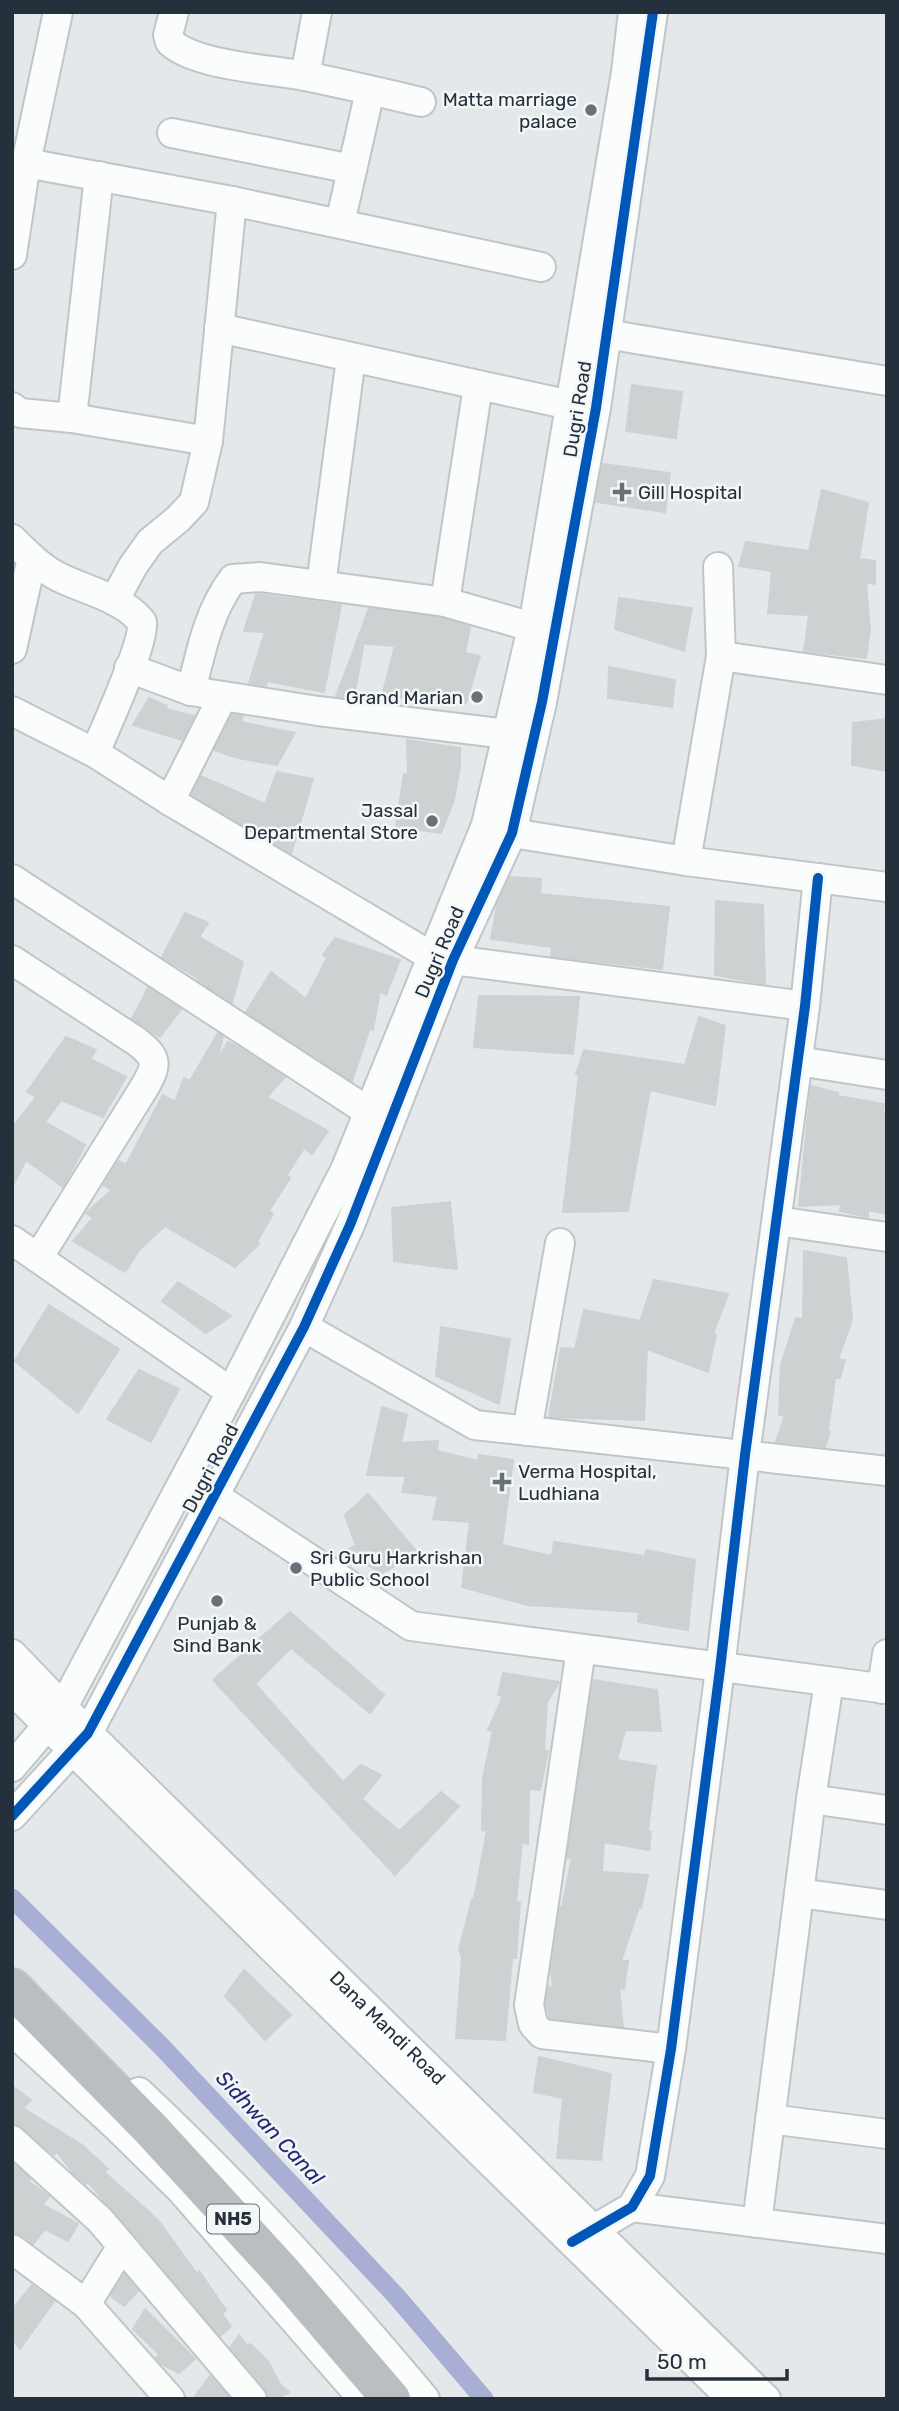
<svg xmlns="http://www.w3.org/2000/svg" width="899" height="2411" viewBox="0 0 899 2411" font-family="Rubik,sans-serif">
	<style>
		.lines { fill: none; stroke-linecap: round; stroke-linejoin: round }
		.canal { stroke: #a9aed5; stroke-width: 19 }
		.building { fill: #ced1d2; stroke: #ced1d3; stroke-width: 2 }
		.minor-casing { stroke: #c2c5c7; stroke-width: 32 }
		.highway-casing { stroke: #c1c6c9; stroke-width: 42 }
		.minor { stroke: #fbfcfc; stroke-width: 28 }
		.highway { stroke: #bbbec1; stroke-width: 38 }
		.cycleway-casing { stroke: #f3f7f8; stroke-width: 15 }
		.cycleway { stroke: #0057b8; stroke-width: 10 }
		.poi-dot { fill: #687078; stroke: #f3f7f8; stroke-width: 2.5 }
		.labels { text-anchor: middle; stroke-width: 5; stroke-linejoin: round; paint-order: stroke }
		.shield { fill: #f3f7f8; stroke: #626c74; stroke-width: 2 }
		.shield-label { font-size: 18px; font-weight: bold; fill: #24303b }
		.poi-label { font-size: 19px; fill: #24303b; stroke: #f3f7f8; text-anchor: end }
		.street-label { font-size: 19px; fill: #24303b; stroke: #f3f7f8 }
		.water-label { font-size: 21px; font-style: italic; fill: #232973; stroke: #f3f7f8 }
	</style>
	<rect width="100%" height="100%" fill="#e5e8ea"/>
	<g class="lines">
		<path class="canal" d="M 12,1898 L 162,2047 L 397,2297 L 484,2399"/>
	</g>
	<g class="building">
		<path d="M 632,385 L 682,392 L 676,438 L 626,431 Z"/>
		<path d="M 603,464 L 670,473 L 665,512 L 596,502 Z"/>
		<path d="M 822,490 L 868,503 L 859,559 L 875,561 L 875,584 L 866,582 L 870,630 L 866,658 L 804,651 L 809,615 L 768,613 L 772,571 L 739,566 L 746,542 L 809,551 Z"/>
		<path d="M 256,594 L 341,605 L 324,692 L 267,681 L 266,686 L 249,683 L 265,632 L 244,631 Z"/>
		<path d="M 619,598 L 692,608 L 684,651 L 615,629 Z"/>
		<path d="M 369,608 L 442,618 L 470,627 L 465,653 L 480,656 L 466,703 L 382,696 L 395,646 L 356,643 Z"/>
		<path d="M 356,644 L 363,646 L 354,699 L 336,696 Z"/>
		<path d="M 609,667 L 675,680 L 672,707 L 608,698 Z"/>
		<path d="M 149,698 L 167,706 L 165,709 L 194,716 L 182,740 L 133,725 Z"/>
		<path d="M 232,715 L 243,716 L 241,722 L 295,733 L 277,765 L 238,758 L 214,750 Z"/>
		<path d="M 887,719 L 887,771 L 852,765 L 853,723 Z"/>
		<path d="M 407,740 L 460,748 L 460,766 L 454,800 L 441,833 L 396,827 L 404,774 L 408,775 Z"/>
		<path d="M 277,772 L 313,779 L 291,854 L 192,795 L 201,776 L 265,804 Z"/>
		<path d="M 510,877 L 541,879 L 540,894 L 669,907 L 662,969 L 551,956 L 552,947 L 491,939 L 497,906 Z"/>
		<path d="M 716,901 L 763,905 L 765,984 L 715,975 Z"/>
		<path d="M 185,913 L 208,923 L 199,937 L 243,962 L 232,1003 L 198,981 L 199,979 L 162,957 Z"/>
		<path d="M 335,938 L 400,960 L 386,995 L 380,991 L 373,1030 L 370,1028 L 352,1081 L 246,1012 L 271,972 L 306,999 L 327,958 L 323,955 Z"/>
		<path d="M 148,988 L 181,1009 L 160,1037 L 132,1019 Z"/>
		<path d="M 479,996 L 579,997 L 573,1054 L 474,1047 Z"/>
		<path d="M 699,1017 L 725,1026 L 715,1105 L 650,1090 L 628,1211 L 563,1212 L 579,1075 L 576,1074 L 584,1050 L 685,1065 Z"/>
		<path d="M 218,1033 L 223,1036 L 217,1060 L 228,1042 L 241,1048 L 285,1077 L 267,1097 L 328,1131 L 312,1154 L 304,1148 L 286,1176 L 290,1178 L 269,1211 L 273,1214 L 257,1242 L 259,1244 L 235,1267 L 165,1226 L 140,1249 L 125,1272 L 73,1241 L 93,1218 L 86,1213 L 112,1190 L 103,1185 L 119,1161 L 126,1165 L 163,1095 L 175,1102 L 184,1078 L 190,1081 Z"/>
		<path d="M 66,1037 L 96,1050 L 90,1059 L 126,1077 L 103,1117 L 61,1100 L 45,1122 L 85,1145 L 63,1187 L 26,1160 L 12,1187 L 12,1128 L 36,1097 L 27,1092 Z"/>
		<path d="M 811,1086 L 838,1093 L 838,1096 L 884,1104 L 883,1113 L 887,1113 L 887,1214 L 868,1210 L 868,1217 L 840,1211 L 841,1204 L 799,1206 Z"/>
		<path d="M 450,1202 L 457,1269 L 394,1261 L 392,1208 Z"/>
		<path d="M 804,1251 L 846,1258 L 852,1320 L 838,1359 L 845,1360 L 840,1378 L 835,1378 L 828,1431 L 830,1432 L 825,1447 L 776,1442 L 785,1415 L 779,1415 L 781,1365 L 796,1318 L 803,1319 Z"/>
		<path d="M 654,1280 L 728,1294 L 713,1334 L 716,1335 L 708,1372 L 647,1349 L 644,1420 L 549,1417 L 561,1348 L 575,1349 L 584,1310 L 640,1321 Z"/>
		<path d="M 178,1282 L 231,1316 L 206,1333 L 162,1301 Z"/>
		<path d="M 49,1305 L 119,1349 L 78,1413 L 15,1361 Z"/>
		<path d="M 441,1327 L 510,1339 L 499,1404 L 436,1376 Z"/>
		<path d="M 139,1370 L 179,1389 L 151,1442 L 107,1419 Z"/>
		<path d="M 382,1407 L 407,1415 L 401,1443 L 438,1441 L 437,1451 L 478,1461 L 479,1455 L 513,1460 L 502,1545 L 552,1556 L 554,1542 L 645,1556 L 646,1550 L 695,1560 L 688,1630 L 638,1622 L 639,1612 L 531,1605 L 531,1606 L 462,1587 L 470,1522 L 433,1519 L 438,1496 L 402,1492 L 406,1476 L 367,1475 Z"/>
		<path d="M 368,1494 L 417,1552 L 383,1573 L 341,1552 L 356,1546 L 345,1515 Z"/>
		<path d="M 290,1612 L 384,1695 L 370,1713 L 291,1648 L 255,1684 L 343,1782 L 361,1765 L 381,1775 L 362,1799 L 399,1831 L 441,1792 L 459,1806 L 395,1875 L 213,1680 Z"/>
		<path d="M 503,1673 L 559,1682 L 547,1702 L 544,1751 L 548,1751 L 540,1790 L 529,1789 L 528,1844 L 522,1842 L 516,1902 L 520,1902 L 516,1958 L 512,1958 L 505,2040 L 456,2038 L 462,1957 L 459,1950 L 472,1899 L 474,1899 L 487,1831 L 482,1830 L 483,1778 L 493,1731 L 488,1730 L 503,1696 L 498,1695 Z"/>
		<path d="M 593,1680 L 657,1690 L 661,1731 L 625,1730 L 617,1760 L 656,1766 L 648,1831 L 651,1832 L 649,1850 L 604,1842 L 602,1872 L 648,1875 L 641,1908 L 639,1907 L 621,1961 L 628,1961 L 624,1989 L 619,1988 L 623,2027 L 550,2018 L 546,2004 L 548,1987 L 553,1988 L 551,1971 L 560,1907 L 562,1907 L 572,1858 L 567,1858 Z"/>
		<path d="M 244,1970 L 291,2015 L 265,2040 L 225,1996 Z"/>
		<path d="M 539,2057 L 611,2074 L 601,2160 L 557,2158 L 563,2098 L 534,2092 Z"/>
		<path d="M 12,2086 L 31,2100 L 23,2108 L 82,2145 L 108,2169 L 104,2172 L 158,2220 L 197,2274 L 199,2271 L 226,2310 L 222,2314 L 231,2326 L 220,2336 L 88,2182 L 86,2184 L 74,2174 L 57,2152 L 54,2155 L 23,2128 L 12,2122 Z"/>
		<path d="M 12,2163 L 30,2179 L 28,2181 L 49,2196 L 43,2205 L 78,2224 L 68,2241 L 45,2229 L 33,2244 L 21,2235 L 12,2233 Z"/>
		<path d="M 124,2274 L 138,2291 L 124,2306 L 111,2296 Z"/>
		<path d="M 32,2285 L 54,2301 L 20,2349 L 12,2338 L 12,2310 Z"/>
		<path d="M 145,2309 L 195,2359 L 179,2373 L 161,2364 L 156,2358 L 159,2354 L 133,2329 Z"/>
		<path d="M 239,2335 L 247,2346 L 250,2344 L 268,2361 L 280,2384 L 289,2392 L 277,2399 L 268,2399 L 265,2388 L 230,2348 Z"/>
		<path d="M 210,2376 L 218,2385 L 230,2399 L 193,2399 Z"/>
	</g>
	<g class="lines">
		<g class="minor-casing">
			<g id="minor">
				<path d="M 58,12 L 26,163 L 232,201 L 541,267"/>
				<path d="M 174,12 L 168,35 L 170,42 C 196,66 269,69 305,76 C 344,84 383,93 421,102"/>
				<path d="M 305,76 L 317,12"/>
				<path d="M 172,133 L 352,169"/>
				<path d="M 340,223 L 370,91"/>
				<path d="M 12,255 L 26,163"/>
				<path d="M 219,328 L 570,405"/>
				<path d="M 606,334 L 887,381"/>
				<path d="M 12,407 L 20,413 L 72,418 L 99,176"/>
				<path d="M 72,418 L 208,441"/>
				<path d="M 12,539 C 25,552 39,566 55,575 C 82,590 121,596 142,622 C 145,643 105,728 95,753"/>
				<path d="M 718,567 L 721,656"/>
				<path d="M 321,585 L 351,358"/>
				<path d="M 114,601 L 133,566 L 150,542 L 178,519 L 194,502 L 208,441 L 232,201"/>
				<path d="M 445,602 L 532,627"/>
				<path d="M 12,649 L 32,558"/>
				<path d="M 129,668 L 191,691 L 318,711 L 507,734"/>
				<path d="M 191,691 C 201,652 208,612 233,579 L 260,577 L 445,602 L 478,386"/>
				<path d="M 12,711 L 95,753 L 170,801 L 431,956"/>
				<path d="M 170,801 L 223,696"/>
				<path d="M 512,833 L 686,861 L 887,887"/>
				<path d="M 686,861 L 721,656 L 887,680"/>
				<path d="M 12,879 L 369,1112"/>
				<path d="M 12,960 L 136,1041 C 158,1058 158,1064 144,1088 L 38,1258"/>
				<path d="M 453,960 L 805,1006"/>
				<path d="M 798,1061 L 887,1075"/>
				<path d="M 777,1221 L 887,1237"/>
				<path d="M 12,1240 L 231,1392"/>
				<path d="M 304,1327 L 475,1425 L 887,1471"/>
				<path d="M 527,1431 L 560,1243"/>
				<path d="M 201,1487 L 411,1626 L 887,1689"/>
				<path d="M 581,1649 L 529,2005 L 533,2024 L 542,2034 L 671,2049"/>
				<path id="s1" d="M 12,1654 L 88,1733 L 766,2399"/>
				<path d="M 829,1682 L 811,1799 L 887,1810"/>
				<path d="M 882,1689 L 887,1654"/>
				<path d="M 12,1690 L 270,1946 L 732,2399"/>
				<path d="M 12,1767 L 63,1707 L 231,1392 L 345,1170 L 486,825 L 535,615 L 626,72 L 633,12"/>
				<path d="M 12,1816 L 88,1733 L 304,1327 L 350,1225 L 453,960 L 512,833 L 542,702 L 596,408 L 653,12"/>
				<path d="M 799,1893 L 887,1905"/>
				<path d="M 12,2031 L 118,2128 L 181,2190 L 363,2399"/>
				<path d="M 139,2092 C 241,2188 335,2291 425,2399"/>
				<path d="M 770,2119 L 887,2134"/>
				<path d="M 12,2140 L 100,2220 L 252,2399"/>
				<path d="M 632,2207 L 887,2239"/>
				<path d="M 757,2223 L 811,1799"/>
				<path d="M 572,2242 L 632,2207 L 650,2176 L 671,2049 L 720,1669 L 745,1455 L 805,1006 L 818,878"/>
				<path d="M 12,2249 L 86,2304 L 170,2399"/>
				<path d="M 86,2304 L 122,2246"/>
			</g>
		</g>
		<g class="highway-casing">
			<path id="highway" d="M 12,1988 L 149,2127 L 283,2273 L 391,2399"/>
		</g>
		<use href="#minor" class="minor"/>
		<use href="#highway" class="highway"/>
		<g class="cycleway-casing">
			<g id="cycleway">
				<path d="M 12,1816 L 88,1733 L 304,1327 L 350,1225 L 453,960 L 512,833 L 542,702 L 596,408 L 653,12"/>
				<path d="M 572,2242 L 632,2207 L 650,2176 L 671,2049 L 720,1669 L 745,1455 L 805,1006 L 818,878"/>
			</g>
		</g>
		<use href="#cycleway" class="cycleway"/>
	</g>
	<g class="poi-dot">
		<circle cx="591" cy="110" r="7"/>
		<path d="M618.5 481.5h7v7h7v7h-7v7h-7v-7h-7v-7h7z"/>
		<circle cx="477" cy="697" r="7"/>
		<circle cx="432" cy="821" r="7"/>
		<path d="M498.5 1471.5h7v7h7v7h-7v7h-7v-7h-7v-7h7z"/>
		<circle cx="296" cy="1568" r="7"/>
		<circle cx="217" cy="1601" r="7"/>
	</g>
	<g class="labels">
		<rect class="shield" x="207" y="2204.5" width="52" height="29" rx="5"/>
		<g class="shield-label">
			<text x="233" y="2225">NH5</text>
		</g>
		<g class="poi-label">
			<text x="577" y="106">Matta marriage<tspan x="577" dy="22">palace</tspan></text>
			<text x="638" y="499" text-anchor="start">Gill Hospital</text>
			<text x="463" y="704">Grand Marian</text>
			<text x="418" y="817">Jassal<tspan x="418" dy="22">Departmental Store</tspan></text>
			<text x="518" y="1478" text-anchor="start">Verma Hospital,<tspan x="518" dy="22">Ludhiana</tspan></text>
			<text x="310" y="1564" text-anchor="start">Sri Guru Harkrishan<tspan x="310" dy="22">Public School</tspan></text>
			<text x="217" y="1630" text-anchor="middle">Punjab &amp;<tspan x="217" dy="22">Sind Bank</tspan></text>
		</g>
		<g class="street-label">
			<text transform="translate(577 409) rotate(-81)" y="7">Dugri Road</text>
			<text transform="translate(439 952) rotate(-67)" y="7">Dugri Road</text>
			<text transform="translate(210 1468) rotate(-62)" y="7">Dugri Road</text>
			<text dy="7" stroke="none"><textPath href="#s1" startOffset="530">Dana Mandi Road</textPath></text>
		</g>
		<g class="water-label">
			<text transform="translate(270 2128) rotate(47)" y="7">Sidhwan Canal</text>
		</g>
	</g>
	<rect width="899" height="2411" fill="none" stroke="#24303b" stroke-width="28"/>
	<path d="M647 2369v10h140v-10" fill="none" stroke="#24303b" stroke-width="3.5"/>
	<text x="657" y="2369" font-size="21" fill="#24303b" stroke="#f3f7f8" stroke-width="5" paint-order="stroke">50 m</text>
</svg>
